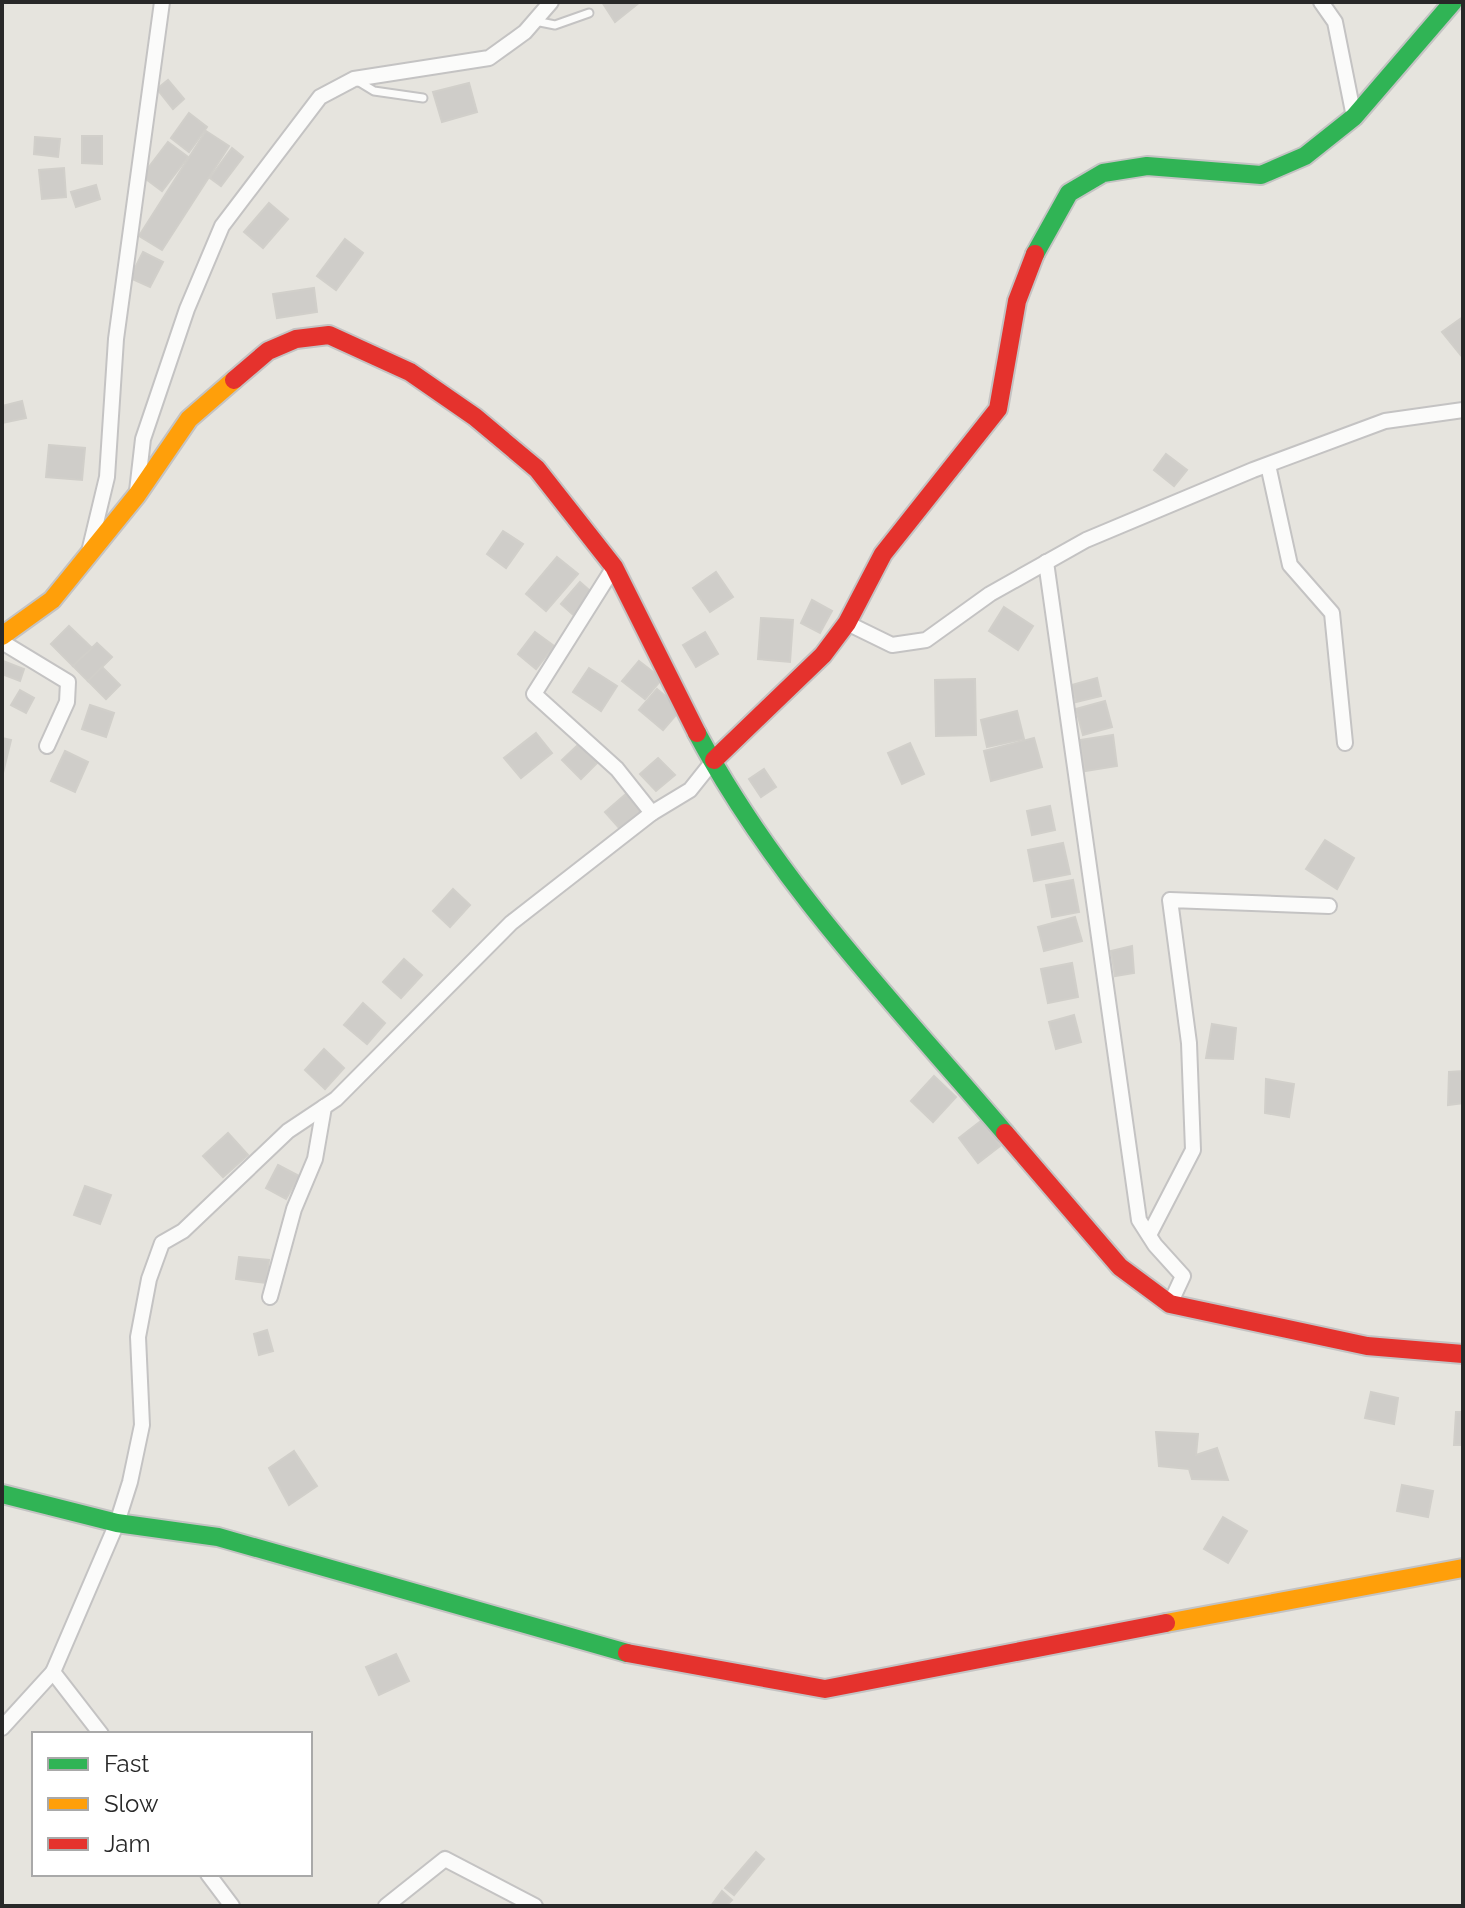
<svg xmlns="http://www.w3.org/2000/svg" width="1465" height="1908" viewBox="0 0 1465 1908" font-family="Raleway,sans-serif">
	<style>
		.building { fill: #cfcdc9; stroke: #d1cfca; stroke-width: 2 }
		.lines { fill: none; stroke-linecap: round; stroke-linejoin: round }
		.lane-casing { stroke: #c4c3c3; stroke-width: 11 }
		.street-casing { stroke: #c4c3c3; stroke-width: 18 }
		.fast-casing { stroke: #c4c3c3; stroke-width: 22 }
		.slow-casing { stroke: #c4c3c3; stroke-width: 22 }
		.jam-casing { stroke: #c4c3c3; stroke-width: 22 }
		.lane { stroke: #fbfbfa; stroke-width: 7 }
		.street { stroke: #fbfbfa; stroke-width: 14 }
		.fast { stroke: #30b455; stroke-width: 18 }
		.slow { stroke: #ff9f0a; stroke-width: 18 }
		.jam { stroke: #e5322d; stroke-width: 18 }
	</style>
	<rect width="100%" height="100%" fill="#e6e4de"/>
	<g class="building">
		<path d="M 602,2 L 640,2 L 615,22 Z"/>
		<path d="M 168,80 L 184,99 L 173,109 L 157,89 Z"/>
		<path d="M 469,83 L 477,112 L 442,122 L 433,92 Z"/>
		<path d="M 189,113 L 207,127 L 189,152 L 171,138 Z"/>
		<path d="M 206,131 L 229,146 L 162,250 L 139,236 Z"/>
		<path d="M 82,136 L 102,136 L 102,164 L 82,163 Z"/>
		<path d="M 35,137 L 60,139 L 58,157 L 34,154 Z"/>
		<path d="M 168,142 L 188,157 L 162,191 L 142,176 Z"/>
		<path d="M 232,148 L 243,157 L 221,186 L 210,178 Z"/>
		<path d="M 64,168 L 66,197 L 42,199 L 39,170 Z"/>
		<path d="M 96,185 L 100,199 L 76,207 L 71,192 Z"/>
		<path d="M 269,203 L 288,219 L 263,248 L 244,232 Z"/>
		<path d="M 345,239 L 363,253 L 336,290 L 317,276 Z"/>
		<path d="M 143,252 L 163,262 L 150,287 L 130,278 Z"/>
		<path d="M 314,288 L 317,312 L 277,318 L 273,294 Z"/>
		<path d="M 1463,317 L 1463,358 L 1442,332 Z"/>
		<path d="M 22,401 L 26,418 L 2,423 L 2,406 Z"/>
		<path d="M 49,445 L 85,448 L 82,480 L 46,477 Z"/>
		<path d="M 1166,454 L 1187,470 L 1174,486 L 1154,470 Z"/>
		<path d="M 503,531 L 523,544 L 506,568 L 487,554 Z"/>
		<path d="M 557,557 L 578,574 L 546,611 L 526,594 Z"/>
		<path d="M 716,572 L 733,597 L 710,612 L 693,588 Z"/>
		<path d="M 580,582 L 597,597 L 578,619 L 561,604 Z"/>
		<path d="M 812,600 L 832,611 L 820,633 L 801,623 Z"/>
		<path d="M 1004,607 L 1033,626 L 1018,650 L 989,631 Z"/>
		<path d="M 761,618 L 793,620 L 790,662 L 758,659 Z"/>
		<path d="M 69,626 L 92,648 L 73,666 L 51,644 Z"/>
		<path d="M 535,632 L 554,646 L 536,669 L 518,654 Z"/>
		<path d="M 705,632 L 718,654 L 696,667 L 683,645 Z"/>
		<path d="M 97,643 L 112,657 L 88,681 L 73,666 Z"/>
		<path d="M 3,661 L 24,669 L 20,681 L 2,674 Z"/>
		<path d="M 639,661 L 662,679 L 645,699 L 622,681 Z"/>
		<path d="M 102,667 L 120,685 L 106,699 L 88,681 Z"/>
		<path d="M 589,668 L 617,686 L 601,711 L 573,692 Z"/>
		<path d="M 1097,678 L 1101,696 L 1076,702 L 1072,685 Z"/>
		<path d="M 975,679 L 976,735 L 936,736 L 935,680 Z"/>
		<path d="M 657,689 L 681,709 L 663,730 L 639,710 Z"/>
		<path d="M 20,690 L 34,698 L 26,713 L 11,705 Z"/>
		<path d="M 1105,701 L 1112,727 L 1083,735 L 1076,709 Z"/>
		<path d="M 90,705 L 114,713 L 106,737 L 82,729 Z"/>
		<path d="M 1017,711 L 1024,739 L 987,747 L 981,720 Z"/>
		<path d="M 536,733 L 552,753 L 521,778 L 504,758 Z"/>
		<path d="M 1113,735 L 1117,766 L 1085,771 L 1080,740 Z"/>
		<path d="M 2,738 L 11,740 L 3,773 L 2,772 Z"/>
		<path d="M 1034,738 L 1042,767 L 991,781 L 984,751 Z"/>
		<path d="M 910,743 L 924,774 L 902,784 L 888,753 Z"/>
		<path d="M 579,744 L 597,763 L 581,779 L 562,760 Z"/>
		<path d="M 65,751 L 88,762 L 75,792 L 51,781 Z"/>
		<path d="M 658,758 L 675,775 L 656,791 L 640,774 Z"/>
		<path d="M 764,769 L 776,787 L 761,797 L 749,779 Z"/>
		<path d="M 626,794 L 642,812 L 621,830 L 605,812 Z"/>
		<path d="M 1050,806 L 1055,830 L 1032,835 L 1027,811 Z"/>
		<path d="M 1325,840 L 1354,858 L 1337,889 L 1306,869 Z"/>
		<path d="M 1063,843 L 1070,874 L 1034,881 L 1028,850 Z"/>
		<path d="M 1073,880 L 1079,912 L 1052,917 L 1046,885 Z"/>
		<path d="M 453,889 L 470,905 L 450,927 L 433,911 Z"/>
		<path d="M 1075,917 L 1082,941 L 1044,951 L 1038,927 Z"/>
		<path d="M 1132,946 L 1134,973 L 1115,976 L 1111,951 Z"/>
		<path d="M 404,959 L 422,975 L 401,998 L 383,982 Z"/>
		<path d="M 1072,963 L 1078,997 L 1048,1003 L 1041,969 Z"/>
		<path d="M 363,1003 L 385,1023 L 367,1044 L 344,1025 Z"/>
		<path d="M 1074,1015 L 1081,1042 L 1056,1049 L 1049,1022 Z"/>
		<path d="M 1212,1024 L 1236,1028 L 1233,1059 L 1206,1058 Z"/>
		<path d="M 324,1049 L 344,1068 L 325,1089 L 305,1070 Z"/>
		<path d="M 1463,1071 L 1463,1103 L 1448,1105 L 1449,1072 Z"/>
		<path d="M 934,1076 L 956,1097 L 933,1122 L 911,1101 Z"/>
		<path d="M 1266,1079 L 1294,1084 L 1289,1117 L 1265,1113 Z"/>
		<path d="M 981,1121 L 1000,1146 L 978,1163 L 959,1138 Z"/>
		<path d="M 228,1133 L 248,1155 L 223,1177 L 203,1156 Z"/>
		<path d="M 278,1165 L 299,1176 L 286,1199 L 266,1188 Z"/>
		<path d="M 85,1186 L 111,1195 L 100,1224 L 74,1215 Z"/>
		<path d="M 239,1257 L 269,1260 L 266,1283 L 236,1279 Z"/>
		<path d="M 267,1330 L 273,1351 L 259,1355 L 254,1334 Z"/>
		<path d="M 1371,1392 L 1398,1398 L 1394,1424 L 1365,1418 Z"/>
		<path d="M 1456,1412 L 1463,1412 L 1463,1445 L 1454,1445 Z"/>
		<path d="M 1156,1432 L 1198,1434 L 1196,1455 L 1217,1448 L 1228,1480 L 1192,1479 L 1189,1469 L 1159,1466 Z"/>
		<path d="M 294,1451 L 317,1486 L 289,1505 L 269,1468 Z"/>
		<path d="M 1402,1485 L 1433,1491 L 1428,1517 L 1397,1511 Z"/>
		<path d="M 1223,1517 L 1247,1531 L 1228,1563 L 1204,1549 Z"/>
		<path d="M 396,1654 L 409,1681 L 379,1695 L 366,1667 Z"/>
		<path d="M 756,1852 L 764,1859 L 734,1895 L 725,1888 Z"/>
		<path d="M 722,1891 L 732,1900 L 726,1906 L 711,1906 Z"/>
	</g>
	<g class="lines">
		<g class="lane-casing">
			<g id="lane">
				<path d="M 535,21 L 555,25 L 589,13"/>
				<path d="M 356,80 L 374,91 L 423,98"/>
			</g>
		</g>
		<g class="street-casing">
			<g id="street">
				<path d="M 1321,2 L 1335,22 L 1354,117"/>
				<path d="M 1268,465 L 1290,565 L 1332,613 L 1345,743"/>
				<path d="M 137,491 L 143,439 L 187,309 L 222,226 L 320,97 L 354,79 L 489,58 L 525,32 L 551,2"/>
				<path d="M 89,552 L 107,477 L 116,339 L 162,2"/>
				<path d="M 1046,562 L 1139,1220 L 1155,1245 L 1183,1276 L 1170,1304"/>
				<path d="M 614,567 L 534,694 L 617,769 L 652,813"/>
				<path d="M 847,623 L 892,645 L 926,640 L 990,594 L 1086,540 L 1253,470 L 1385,421 L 1463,410"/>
				<path d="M 2,642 L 68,682 L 67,702 L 47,746"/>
				<path d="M 1149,1235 L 1193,1150 L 1189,1043 L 1170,900 L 1329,906"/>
				<path d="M 270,1297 L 294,1209 L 315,1159 L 324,1107"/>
				<path d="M 2,1728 L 53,1672"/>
				<path d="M 101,1734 L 53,1672 L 117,1523 L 130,1482 L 142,1425 L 138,1337 L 149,1279 L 162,1243 L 183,1231 L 288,1131 L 336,1099 L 511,923 L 652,813 L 690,790 L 714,760"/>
				<path d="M 208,1874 L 232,1906"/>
				<path d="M 386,1906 L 445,1859 L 535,1906"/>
			</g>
		</g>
		<g class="fast-casing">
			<g id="fast">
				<path d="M 1035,254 L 1069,193 L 1103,173 L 1147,166 L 1261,175 L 1305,156 L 1354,117 L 1453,2"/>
				<path d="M 697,733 C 776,882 897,1006 1005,1133"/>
				<path d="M 2,1494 L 117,1523 L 218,1537 L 627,1653"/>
			</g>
		</g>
		<g class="slow-casing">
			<g id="slow">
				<path d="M 2,636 L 52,600 L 137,495 L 189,419 L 234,380"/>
				<path d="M 1166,1623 L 1463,1568"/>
			</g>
		</g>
		<g class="jam-casing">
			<g id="jam">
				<path d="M 234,380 L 268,351 L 296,339 L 329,335 L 410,372 L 475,417 L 537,469 L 614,567 L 697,733"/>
				<path d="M 714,760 L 823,655 L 847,623 L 883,554 L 998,409 L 1017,301 L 1035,254"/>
				<path d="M 1005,1133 L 1120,1267 L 1170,1304 L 1367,1346 L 1463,1354"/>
				<path d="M 627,1653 L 825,1689 L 1166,1623"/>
			</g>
		</g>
		<use href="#lane" class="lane"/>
		<use href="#street" class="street"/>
		<use href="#fast" class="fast"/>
		<use href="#slow" class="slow"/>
		<use href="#jam" class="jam"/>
	</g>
	<rect width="1465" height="1908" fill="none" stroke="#282828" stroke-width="8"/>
	<rect x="32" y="1732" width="280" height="144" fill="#ffffff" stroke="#a9a9a9" stroke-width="2"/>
	<rect x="48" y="1758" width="40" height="12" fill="#30b455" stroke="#a9a9a9" stroke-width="2"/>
	<text x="104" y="1772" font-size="24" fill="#282828">Fast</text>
	<rect x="48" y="1798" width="40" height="12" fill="#ff9f0a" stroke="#a9a9a9" stroke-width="2"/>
	<text x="104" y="1812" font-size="24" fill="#282828">Slow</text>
	<rect x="48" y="1838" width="40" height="12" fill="#e5322d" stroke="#a9a9a9" stroke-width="2"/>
	<text x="104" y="1852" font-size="24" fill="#282828">Jam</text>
</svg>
